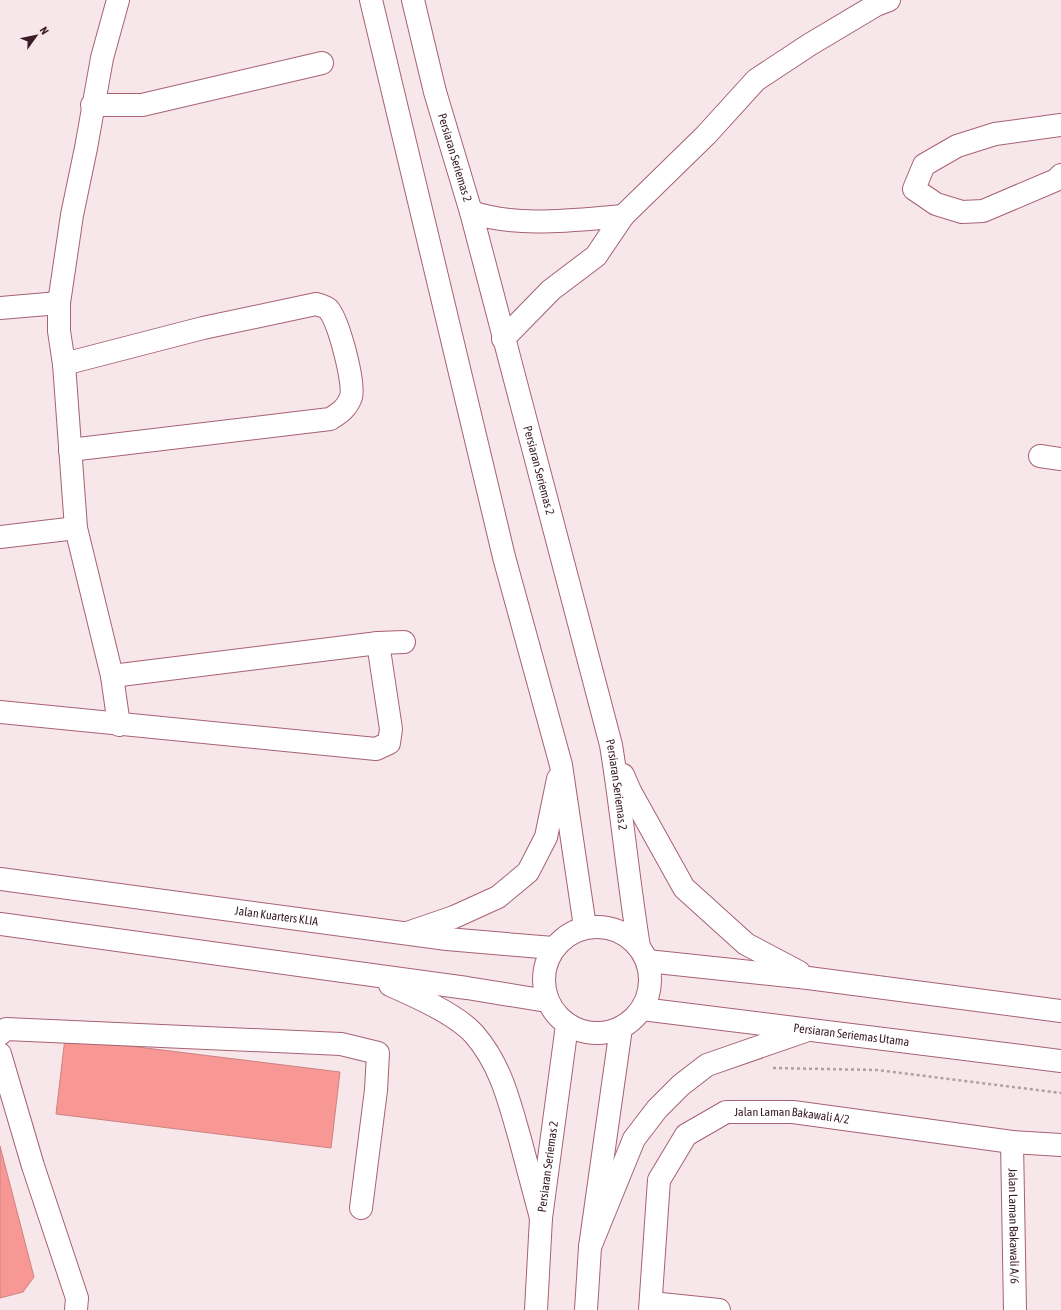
<svg xmlns="http://www.w3.org/2000/svg" width="1061" height="1310" viewBox="0 0 1061 1310" font-family="'Asap Condensed',sans-serif">
	<style>
		.building { fill: #f89895; stroke: #cd8280 }
		.lines { fill: none; stroke-linecap: round; stroke-linejoin: round }
		.street-casing { stroke: #a76175; stroke-width: 24 }
		.secondary-casing { stroke: #a76175; stroke-width: 24 }
		.path { stroke: #b39ea4; stroke-width: 2.5; stroke-dasharray: 3 3; stroke-linecap: butt }
		.street { stroke: #fff; stroke-width: 22 }
		.secondary { stroke: #fff; stroke-width: 22 }
		.labels { text-anchor: middle; stroke-width: 3.5; stroke-linejoin: round; paint-order: stroke }
		.street-label { font-size: 12px; fill: #391c25; stroke: #f7e6ea }
	</style>
	<rect width="100%" height="100%" fill="#f7e6ea"/>
	<g class="building">
		<path d="M 65,1038 L 340,1072 L 331,1148 L 56,1114 Z"/>
		<path d="M 0,1146 L 34,1277 L 23,1292 L 0,1298 Z"/>
	</g>
	<g class="lines">
		<g class="street-casing">
			<g id="street">
				<path d="M 118,0 L 102,58 L 86,148 L 72,215 L 59,303 L 59,331 L 64,364 L 76,528 L 112,676 L 119,725"/>
				<path d="M 92,105 L 142,105 L 322,63"/>
				<path d="M 1061,125 L 995,134 L 957,146 L 924,165 L 914,189 L 936,204 L 962,212 L 983,211 L 1056,180 L 1061,175"/>
				<path d="M 471,212 C 519,228 573,220 623,216 L 596,256 L 551,290 L 503,339"/>
				<path d="M 623,216 L 706,135 L 756,80 L 809,45 L 876,5 L 889,0"/>
				<path d="M 0,308 L 59,303"/>
				<path d="M 64,364 L 203,328 L 316,304 C 320,305 327,307 329,310 C 339,323 355,383 351,397 C 347,408 340,413 330,419 L 70,450"/>
				<path d="M 1040,456 L 1061,459"/>
				<path d="M 0,537 L 76,528"/>
				<path d="M 112,676 L 378,643 L 404,642"/>
				<path d="M 0,712 L 376,749 L 389,743 L 391,729 L 378,643"/>
				<path d="M 0,1034 L 6,1029 L 341,1044 L 378,1053 L 376,1090 L 361,1208"/>
				<path d="M 0,1054 L 33,1166 L 77,1298 L 76,1310"/>
				<path id="s1" d="M 1012,1142 L 1015,1310"/>
				<path d="M 651,1303 L 719,1310"/>
				<path id="s2" d="M 650,1310 L 659,1180 L 686,1135 L 726,1112 L 793,1112 L 1012,1142 L 1061,1145"/>
			</g>
		</g>
		<g class="secondary-casing">
			<g id="secondary">
				<path d="M 371,0 L 504,557 L 561,765 L 585,927"/>
				<path id="s3" d="M 413,0 L 435,92 L 471,212 L 611,745 C 622,812 628,879 639,947"/>
				<path d="M 623,775 L 630,791 L 684,888 L 746,944 L 799,972"/>
				<path id="s4" d="M 0,879 L 447,939 L 553,948"/>
				<path d="M 0,924 L 467,988 L 547,1001"/>
				<circle cx="597" cy="980" r="53"/>
				<path d="M 410,932 L 454,917 L 498,897 L 528,872 L 546,837 L 558,779"/>
				<path d="M 647,961 L 808,978 L 1061,1011"/>
				<path d="M 390,985 C 415,996 456,1014 474,1034 C 501,1065 509,1101 520,1139 C 527,1165 534,1192 541,1218"/>
				<path id="s5" d="M 642,1009 L 1061,1061"/>
				<path d="M 590,1247 L 634,1139 L 657,1109 L 681,1085 L 707,1065 L 805,1031"/>
				<path id="s6" d="M 536,1310 L 541,1218 L 567,1025"/>
				<path d="M 586,1310 L 590,1247 L 621,1028"/>
			</g>
		</g>
		<path class="path" d="M 773,1068 L 877,1070 L 1061,1093"/>
		<use href="#street" class="street"/>
		<use href="#secondary" class="secondary"/>
	</g>
	<g class="labels">
		<g class="street-label">
			<text dy="4" stroke="none"><textPath href="#s3" startOffset="163">Persiaran Seriemas 2</textPath></text>
			<text dy="4" stroke="none"><textPath href="#s3" startOffset="487">Persiaran Seriemas 2</textPath></text>
			<text dy="4" stroke="none"><textPath href="#s3" startOffset="811">Persiaran Seriemas 2</textPath></text>
			<text dy="4" stroke="none"><textPath href="#s4" startOffset="279">Jalan Kuarters KLIA</textPath></text>
			<text dy="4" stroke="none"><textPath href="#s5" startOffset="211">Persiaran Seriemas Utama</textPath></text>
			<text dy="4" stroke="none"><textPath href="#s2" startOffset="295">Jalan Laman Bakawali A/2</textPath></text>
			<text dy="4" stroke="none"><textPath href="#s6" startOffset="144">Persiaran Seriemas 2</textPath></text>
			<text dy="4" stroke="none"><textPath href="#s1" startOffset="84">Jalan Laman Bakawali A/6</textPath></text>
		</g>
	</g>
	<g transform="translate(36 36) rotate(57)" stroke="#f7e6ea" stroke-width="3" paint-order="stroke">
	<path d="M0-3L7 15L0 10L-7 15Z" fill="#391c25"/>
	<text y="-6" font-size="11" font-weight="bold" text-anchor="middle" fill="#391c25">N</text>
	</g>
</svg>
